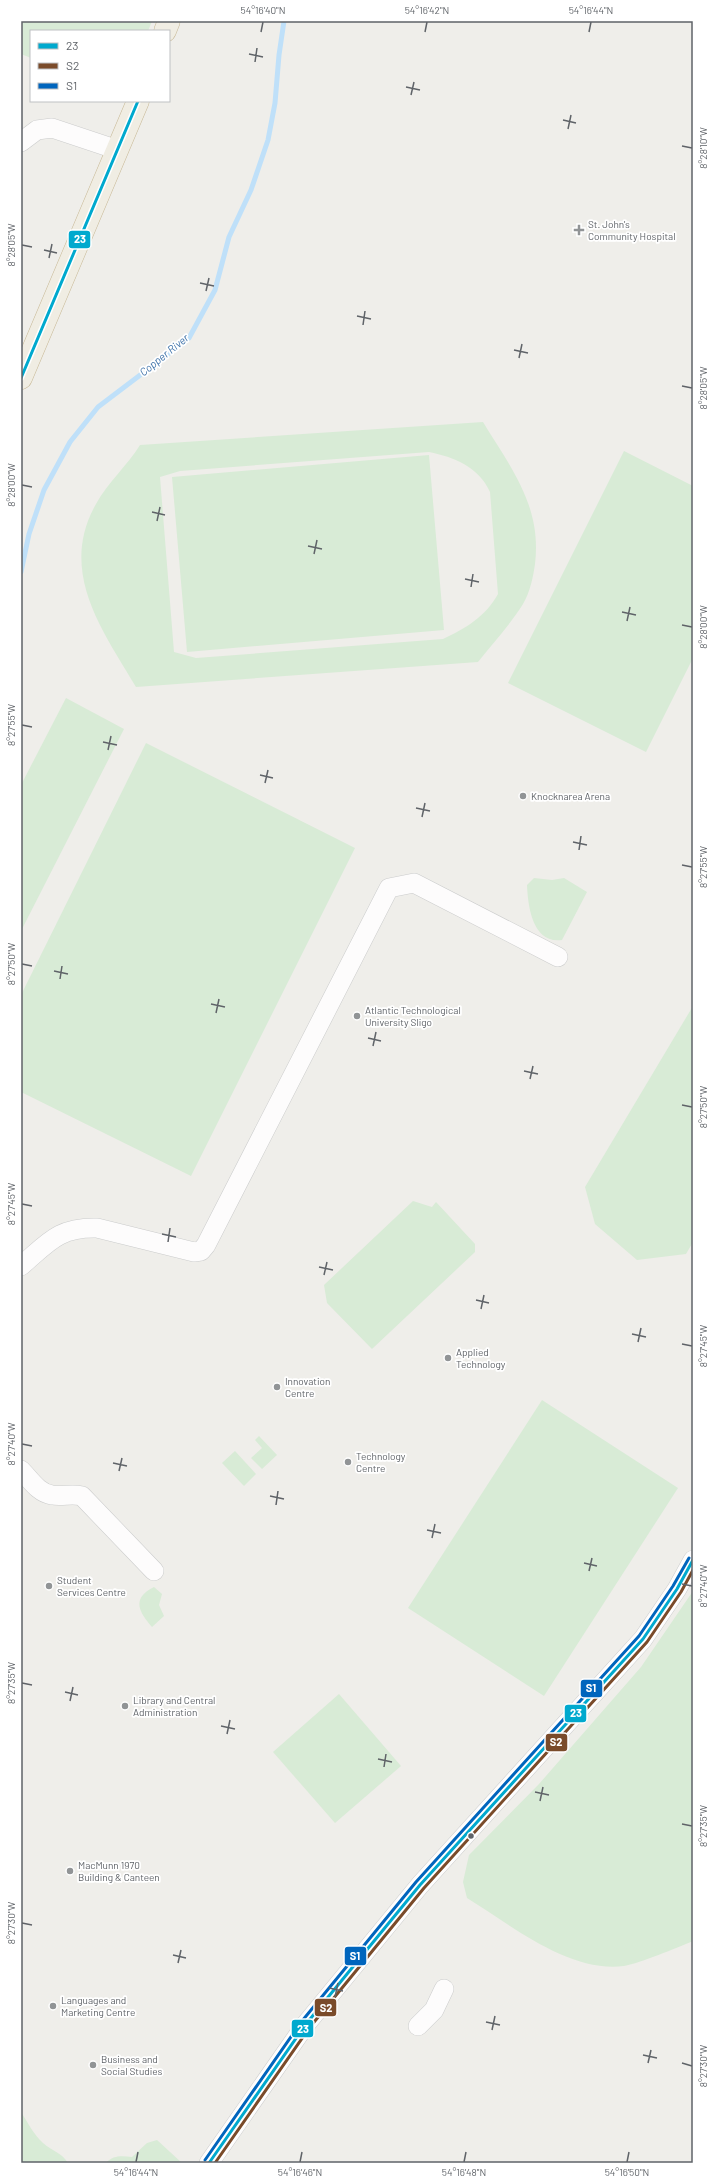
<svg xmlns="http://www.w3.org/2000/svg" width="714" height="2184" viewBox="0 0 714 2184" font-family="Barlow,sans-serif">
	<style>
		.green { fill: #d8ebd6; fill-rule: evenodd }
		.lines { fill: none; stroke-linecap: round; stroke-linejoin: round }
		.stream { stroke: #bfe0f9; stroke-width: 5 }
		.minor-casing { stroke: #cbcccc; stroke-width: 20 }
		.highway-casing { stroke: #c8b996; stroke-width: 23 }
		.minor { stroke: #fdfcfc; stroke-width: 19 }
		.highway { stroke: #f0ede3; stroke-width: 22 }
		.bus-1-casing { stroke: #fff; stroke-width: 6 }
		.bus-2-casing { stroke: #fff; stroke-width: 6 }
		.bus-3-casing { stroke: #fff; stroke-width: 6 }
		.bus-1 { stroke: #00a9ce; stroke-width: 3 }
		.bus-2 { stroke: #7a4b2a; stroke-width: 3 }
		.bus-3 { stroke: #0065bd; stroke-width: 3 }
		.ticks { fill: none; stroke: #5f6368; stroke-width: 1.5 }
		.poi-dot { fill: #919496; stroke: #fff; stroke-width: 1.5 }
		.bus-dot { fill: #5f6368; stroke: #fff; stroke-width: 1.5 }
		.labels { text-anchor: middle; stroke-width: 3.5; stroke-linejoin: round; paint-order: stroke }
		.poi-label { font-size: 10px; fill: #5f6368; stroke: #fff; text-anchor: start }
		.water-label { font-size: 11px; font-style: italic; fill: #4174aa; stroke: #fff }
		.line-badge { stroke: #fff; stroke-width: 1.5 }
		.badge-label { font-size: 11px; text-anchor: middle; font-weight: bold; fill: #fff }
		.neatline { fill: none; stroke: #5f6368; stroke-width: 1.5 }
		.ticks-label { font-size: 10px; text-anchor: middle; fill: #5f6368 }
	</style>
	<rect width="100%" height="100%" fill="#efeeea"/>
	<g class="green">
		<path d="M 21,21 L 152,21 L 148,31 L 31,31 L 31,58 L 21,54 Z"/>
		<path d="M 483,422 C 511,468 542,506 535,564 C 533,578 530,592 523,604 C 510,625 493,643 478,662 L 136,687 C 102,630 58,571 96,504 C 108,482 127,466 140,445 ZM 429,452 C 454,457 479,467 490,492 L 498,594 C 486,616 465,629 443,639 L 196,658 L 174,652 L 160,477 L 180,471 Z"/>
		<path d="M 624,451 L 693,486 L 693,658 L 646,752 L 508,683 Z"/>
		<path d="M 429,455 L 444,630 L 187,652 L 172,477 Z"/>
		<path d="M 66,698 L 124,729 L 21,931 L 21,785 Z"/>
		<path d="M 146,743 L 355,848 L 191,1176 L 21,1092 L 21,995 Z"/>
		<path d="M 534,878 L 552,880 L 564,878 L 587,892 L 562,940 C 533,944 528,908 527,885 Z"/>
		<path d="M 693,1006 L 693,1242 L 686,1254 L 637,1260 L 595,1224 L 585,1187 Z"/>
		<path d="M 413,1201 L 432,1207 L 436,1202 L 475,1244 L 475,1252 L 372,1349 L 327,1303 L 324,1285 Z"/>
		<path d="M 542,1400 L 678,1488 L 544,1696 L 408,1608 Z"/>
		<path d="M 259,1436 L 277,1455 L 262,1469 L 251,1458 L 262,1448 L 255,1440 Z"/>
		<path d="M 235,1451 L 256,1474 L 244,1486 L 222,1463 Z"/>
		<path d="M 154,1587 L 162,1594 L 159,1605 L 164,1616 L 152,1627 C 140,1613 130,1599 154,1587 Z"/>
		<path d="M 693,1591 L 693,1941 C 676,1948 641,1963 624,1966 C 569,1973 511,1925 467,1898 L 463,1882 L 469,1855 L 539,1784 L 641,1667 Z"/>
		<path d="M 339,1694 L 401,1766 L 335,1823 L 273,1752 Z"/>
		<path d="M 21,2112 C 28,2123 34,2135 43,2143 C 52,2151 61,2152 68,2163 L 21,2163 Z"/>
		<path d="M 157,2140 L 182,2163 L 106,2163 C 113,2155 122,2156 132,2157 L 147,2143 Z"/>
	</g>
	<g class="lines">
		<path class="stream" d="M 21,572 L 29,534 L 44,490 L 70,442 L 98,407 L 189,338 L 215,290 L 229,237 L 251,190 L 268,140 L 275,103 L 279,55 L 284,21"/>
		<g class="minor-casing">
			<g id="minor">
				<path d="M 21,142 L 37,130 L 52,128 L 118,150"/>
				<path d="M 21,1266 C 48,1243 58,1227 97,1228 L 194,1252 L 201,1251 L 206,1245 L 389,888 L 414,883 L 558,957"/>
				<path d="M 21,1470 C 30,1479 38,1493 52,1495 C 63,1497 71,1493 82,1496 L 154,1571"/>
				<path d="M 418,2026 L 434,2010 L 444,1989"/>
				<path d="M 209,2163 L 306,2024 L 420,1885 L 643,1639 L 677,1589 L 693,1560"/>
			</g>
		</g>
		<g class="highway-casing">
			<g id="highway">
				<path d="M 165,31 L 169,21"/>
				<path d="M 21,378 L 138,101"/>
			</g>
		</g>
		<use href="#minor" class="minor"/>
		<use href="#highway" class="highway"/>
		<g class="bus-1-casing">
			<g id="bus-1">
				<path d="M 21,378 L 138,101"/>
				<path d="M 209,2163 L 306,2024 L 420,1885 L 643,1639 L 677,1589 L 693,1560"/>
			</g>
		</g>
		<g class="bus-2-casing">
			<path id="bus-2" d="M 215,2163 L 310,2027 L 424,1888 L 647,1642 L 681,1592 L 693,1570"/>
		</g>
		<g class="bus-3-casing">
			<path id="bus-3" d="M 205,2160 L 302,2021 L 416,1882 L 639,1636 L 673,1586 L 689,1558"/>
		</g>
		<use href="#bus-1" class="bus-1"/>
		<use href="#bus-2" class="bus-2"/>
		<use href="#bus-3" class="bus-3"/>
	</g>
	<path class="ticks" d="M 261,32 L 263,22M 425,32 L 427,22M 589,32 L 591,22M 249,54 L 263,57M 255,62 L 257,48M 406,87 L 420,90M 411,95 L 414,82M 563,120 L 576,123M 568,129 L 571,115M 682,146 L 692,148M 22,245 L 32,247M 44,250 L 57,253M 49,258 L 52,244M 200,283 L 214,286M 206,291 L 209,278M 357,316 L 371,319M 363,325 L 365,311M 514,350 L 528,353M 519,358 L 522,344M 682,386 L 692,388M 22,485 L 32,487M 152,512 L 165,515M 157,521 L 160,507M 308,546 L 322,549M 314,554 L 317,540M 465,579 L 479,582M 471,587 L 473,574M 622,612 L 636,615M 627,621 L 630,607M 682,625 L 692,627M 22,725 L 32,727M 103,742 L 117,745M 108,750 L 111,736M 260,775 L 273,778M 265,783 L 268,770M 416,808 L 430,811M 422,817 L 425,803M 573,842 L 587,845M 579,850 L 581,836M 682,865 L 692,867M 22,964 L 32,966M 54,971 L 68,974M 60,979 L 62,966M 211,1004 L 225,1007M 216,1013 L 219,999M 368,1038 L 381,1041M 373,1046 L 376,1032M 524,1071 L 538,1074M 530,1079 L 533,1066M 682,1105 L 692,1107M 22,1204 L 32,1206M 162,1234 L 176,1237M 168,1242 L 170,1228M 319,1267 L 333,1270M 324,1275 L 327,1262M 476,1300 L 489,1303M 481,1309 L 484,1295M 632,1334 L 646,1337M 638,1342 L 641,1328M 682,1344 L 692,1346M 22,1444 L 32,1446M 113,1463 L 127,1466M 119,1471 L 122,1458M 270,1496 L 284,1499M 276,1505 L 278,1491M 427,1530 L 441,1533M 432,1538 L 435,1524M 584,1563 L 597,1566M 589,1571 L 592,1558M 682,1584 L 692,1586M 22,1683 L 32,1685M 65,1692 L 78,1695M 70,1701 L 73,1687M 221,1726 L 235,1729M 227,1734 L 230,1720M 378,1759 L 392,1762M 384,1767 L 386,1754M 535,1792 L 549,1795M 540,1801 L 543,1787M 682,1824 L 692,1826M 22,1923 L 32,1925M 173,1955 L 186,1958M 178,1963 L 181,1950M 329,1988 L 343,1991M 335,1997 L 338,1983M 486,2022 L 500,2025M 492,2030 L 495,2016M 643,2055 L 657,2058M 648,2063 L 651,2050M 682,2063 L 692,2066M 136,2162 L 138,2152M 300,2162 L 302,2152M 464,2162 L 466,2152M 627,2162 L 629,2152"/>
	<g class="poi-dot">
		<path d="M577 224h4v4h4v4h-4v4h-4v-4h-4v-4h4z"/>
		<circle cx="523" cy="796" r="4"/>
		<circle cx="357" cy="1016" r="4"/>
		<circle cx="448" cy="1358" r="4"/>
		<circle cx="277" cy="1387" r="4"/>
		<circle cx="348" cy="1462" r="4"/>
		<circle cx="49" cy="1586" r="4"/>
		<circle cx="125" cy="1706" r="4"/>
		<circle cx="70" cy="1871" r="4"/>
		<circle cx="53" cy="2006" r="4"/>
		<circle cx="93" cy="2065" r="4"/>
	</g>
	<circle class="bus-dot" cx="471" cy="1836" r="3.5"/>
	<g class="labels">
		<g class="poi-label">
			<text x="588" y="228">St. John's<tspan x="588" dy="12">Community Hospital</tspan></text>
			<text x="531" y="800">Knocknarea Arena</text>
			<text x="365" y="1014">Atlantic Technological<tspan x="365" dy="12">University Sligo</tspan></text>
			<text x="456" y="1356">Applied<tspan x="456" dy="12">Technology</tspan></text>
			<text x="285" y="1385">Innovation<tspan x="285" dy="12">Centre</tspan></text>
			<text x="356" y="1460">Technology<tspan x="356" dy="12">Centre</tspan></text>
			<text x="57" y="1584">Student<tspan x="57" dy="12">Services Centre</tspan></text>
			<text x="133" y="1704">Library and Central<tspan x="133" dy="12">Administration</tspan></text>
			<text x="78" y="1869">MacMunn 1970<tspan x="78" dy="12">Building &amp; Canteen</tspan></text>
			<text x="61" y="2004">Languages and<tspan x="61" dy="12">Marketing Centre</tspan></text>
			<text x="101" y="2063">Business and<tspan x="101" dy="12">Social Studies</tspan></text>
		</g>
		<g class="water-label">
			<text transform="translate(164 355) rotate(-39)" y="4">Copper River</text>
		</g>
	</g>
	<g class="line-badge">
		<rect x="68" y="230" width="23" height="19" rx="4" fill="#00a9ce"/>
		<rect x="580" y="1679" width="23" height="19" rx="4" fill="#0065bd"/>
		<rect x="564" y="1704" width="23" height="19" rx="4" fill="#00a9ce"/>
		<rect x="545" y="1733" width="23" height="19" rx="4" fill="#7a4b2a"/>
		<rect x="344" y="1946" width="23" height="20" rx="4" fill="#0065bd"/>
		<rect x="314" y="1998" width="23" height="19" rx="4" fill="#7a4b2a"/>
		<rect x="291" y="2019" width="23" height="19" rx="4" fill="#00a9ce"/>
	</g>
	<g class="badge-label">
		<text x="80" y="243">23</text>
		<text x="591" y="1692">S1</text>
		<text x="576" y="1717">23</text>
		<text x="556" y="1746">S2</text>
		<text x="355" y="1960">S1</text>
		<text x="326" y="2012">S2</text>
		<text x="303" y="2033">23</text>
	</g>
	<rect width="714" height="2184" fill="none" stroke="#ffffff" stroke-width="44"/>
	<rect x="30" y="30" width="140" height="72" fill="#ffffff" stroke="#bfc1c3"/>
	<rect x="38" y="43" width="20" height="6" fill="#00a9ce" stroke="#bfc1c3"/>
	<text x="66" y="50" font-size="12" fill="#5f6368">23</text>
	<rect x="38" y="63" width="20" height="6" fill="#7a4b2a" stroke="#bfc1c3"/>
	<text x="66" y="70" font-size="12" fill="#5f6368">S2</text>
	<rect x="38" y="83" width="20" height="6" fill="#0065bd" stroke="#bfc1c3"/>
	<text x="66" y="90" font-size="12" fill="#5f6368">S1</text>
	<rect x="22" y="22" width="670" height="2140" class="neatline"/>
	<g class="ticks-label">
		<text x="263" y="14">54°16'40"N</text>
		<text x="427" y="14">54°16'42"N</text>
		<text x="591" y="14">54°16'44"N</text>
		<text transform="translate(703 148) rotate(-90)" y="4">8°28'10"W</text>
		<text transform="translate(11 245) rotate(-90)" y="4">8°28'05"W</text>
		<text transform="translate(703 388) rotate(-90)" y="4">8°28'05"W</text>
		<text transform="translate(11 485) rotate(-90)" y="4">8°28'00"W</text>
		<text transform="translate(703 627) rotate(-90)" y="4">8°28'00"W</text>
		<text transform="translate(11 725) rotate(-90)" y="4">8°27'55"W</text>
		<text transform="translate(703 867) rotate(-90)" y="4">8°27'55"W</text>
		<text transform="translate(11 964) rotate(-90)" y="4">8°27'50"W</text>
		<text transform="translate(703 1107) rotate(-90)" y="4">8°27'50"W</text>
		<text transform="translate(11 1204) rotate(-90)" y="4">8°27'45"W</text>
		<text transform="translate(703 1346) rotate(-90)" y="4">8°27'45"W</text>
		<text transform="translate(11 1444) rotate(-90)" y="4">8°27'40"W</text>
		<text transform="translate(703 1586) rotate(-90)" y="4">8°27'40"W</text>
		<text transform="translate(11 1683) rotate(-90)" y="4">8°27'35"W</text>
		<text transform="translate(703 1826) rotate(-90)" y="4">8°27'35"W</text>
		<text transform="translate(11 1923) rotate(-90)" y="4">8°27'30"W</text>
		<text transform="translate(703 2066) rotate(-90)" y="4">8°27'30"W</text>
		<text x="136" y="2176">54°16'44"N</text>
		<text x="300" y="2176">54°16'46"N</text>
		<text x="464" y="2176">54°16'48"N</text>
		<text x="627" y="2176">54°16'50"N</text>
	</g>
</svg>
